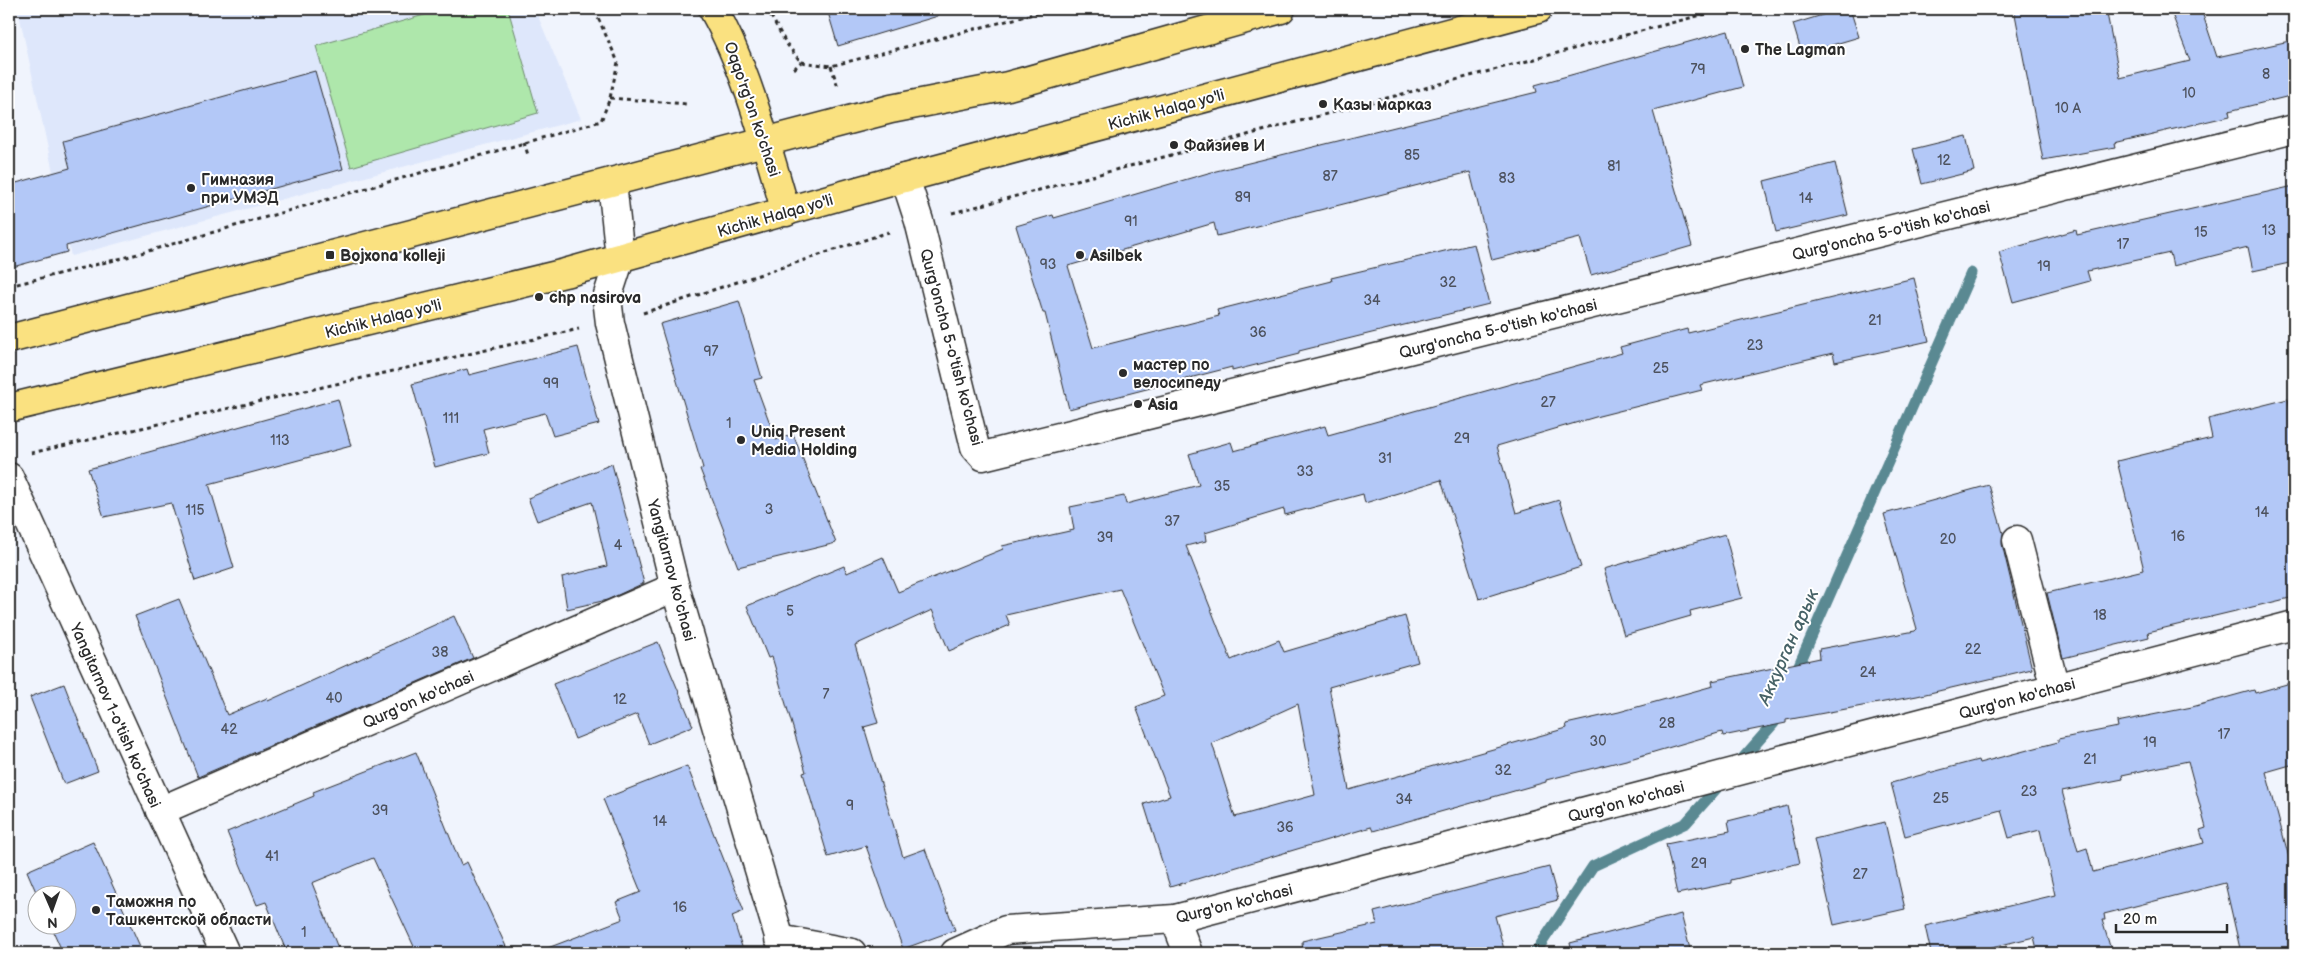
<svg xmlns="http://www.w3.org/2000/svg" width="2303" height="962" viewBox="0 0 2303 962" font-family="'Balsamiq Sans',sans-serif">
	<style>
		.built { fill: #dee7fb }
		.green { fill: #aee7ab; stroke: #6c896b }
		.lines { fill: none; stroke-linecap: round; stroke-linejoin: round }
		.stream { stroke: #5a8992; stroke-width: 11 }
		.building { fill: #b3c8f7; stroke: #2b2b2b; fill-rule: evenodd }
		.minor-casing { stroke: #2b2b2b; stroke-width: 31 }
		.major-casing { stroke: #2b2b2b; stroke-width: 31 }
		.highway-casing { stroke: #2b2b2b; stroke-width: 31 }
		.path { stroke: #2b2b2b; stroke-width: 3; stroke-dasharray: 4 4; stroke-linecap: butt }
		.minor { stroke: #fff; stroke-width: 28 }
		.major { stroke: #fae180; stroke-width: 28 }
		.highway { stroke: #fae180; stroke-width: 28 }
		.poi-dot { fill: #2b2b2b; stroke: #fff; stroke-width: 2 }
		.labels { text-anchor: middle; stroke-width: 4; stroke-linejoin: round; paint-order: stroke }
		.number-label { font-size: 14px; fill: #4d525e }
		.poi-label { font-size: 16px; font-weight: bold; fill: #2b2b2b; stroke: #fff; text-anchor: start }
		.street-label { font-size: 16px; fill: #2b2b2b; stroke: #fff }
		.water-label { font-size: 18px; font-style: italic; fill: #466267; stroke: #fff }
	</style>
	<rect width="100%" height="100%" fill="#f0f4fd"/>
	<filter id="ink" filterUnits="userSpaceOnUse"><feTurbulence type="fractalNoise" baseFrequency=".02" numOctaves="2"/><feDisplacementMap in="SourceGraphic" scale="10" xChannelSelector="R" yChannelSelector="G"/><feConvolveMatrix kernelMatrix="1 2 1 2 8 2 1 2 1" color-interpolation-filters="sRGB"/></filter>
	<g filter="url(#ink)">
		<path class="built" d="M 18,9 L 535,9 L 581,119 L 71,256 Z"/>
		<path class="green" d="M 445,9 L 508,9 L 538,113 L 351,167 L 316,46 Z"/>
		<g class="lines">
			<g class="stream">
				<path d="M 1795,674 L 1971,273"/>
				<path d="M 1736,766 L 1774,723 L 1778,714"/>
				<path d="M 1535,953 L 1593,866 L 1686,823 L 1723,781"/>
			</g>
		</g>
		<g class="building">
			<path d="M 827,9 L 937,9 L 938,16 L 838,46 Z"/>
			<path d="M 1842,9 L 1850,9 L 1859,37 L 1802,54 L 1793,24 Z"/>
			<path d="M 2014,9 L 2106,9 L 2120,78 L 2190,61 L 2170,9 L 2201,9 L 2217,57 L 2294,40 L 2294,95 L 2229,111 L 2230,116 L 2114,143 L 2115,147 L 2043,160 Z"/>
			<path d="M 1728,31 L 1743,87 L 1653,111 L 1692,246 L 1591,275 L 1580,238 L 1492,260 L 1470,172 L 1217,236 L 1214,223 L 1068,266 L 1093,348 L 1219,316 L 1217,310 L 1332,281 L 1331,278 L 1474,244 L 1489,304 L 1299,351 L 1299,354 L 1232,371 L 1232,367 L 1069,409 L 1045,313 L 1043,313 L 1016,226 L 1053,215 L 1054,218 L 1208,173 L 1537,92 L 1535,85 Z"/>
			<path d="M 315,71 L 343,169 L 66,246 L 67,252 L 9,268 L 9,185 L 70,168 L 63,141 Z"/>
			<path d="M 1966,136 L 1974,171 L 1922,184 L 1913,149 Z"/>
			<path d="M 1835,163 L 1848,215 L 1776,232 L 1764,181 Z"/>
			<path d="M 2294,186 L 2294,262 L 2253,271 L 2248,247 L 2173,266 L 2170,253 L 2087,271 L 2090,281 L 2013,302 L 1999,252 L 2076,230 L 2077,235 Z"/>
			<path d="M 1914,278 L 1929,341 L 1835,362 L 1833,353 L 1700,385 L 1702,390 L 1599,416 L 1497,446 L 1516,513 L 1559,500 L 1581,567 L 1479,599 L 1441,480 L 1365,503 L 1363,494 L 1285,515 L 1284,509 L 1205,533 L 1206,541 L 1186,546 L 1231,660 L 1279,640 L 1284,652 L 1405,616 L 1418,662 L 1329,687 L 1349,790 L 1567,728 L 1566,724 L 1619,712 L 1713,686 L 1712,681 L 1820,658 L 1819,649 L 1915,631 L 1917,629 L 1884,514 L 1989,485 L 2003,533 L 2002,544 L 2032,669 L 1917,696 L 1786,720 L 1786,723 L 1723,736 L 1722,732 L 1630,759 L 1546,780 L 1546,782 L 1373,831 L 1371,827 L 1170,887 L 1144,804 L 1170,796 L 1136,707 L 1164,696 L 1120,589 L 1006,615 L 1010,625 L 949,651 L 932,610 L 855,645 L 878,723 L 864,727 L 903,857 L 925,849 L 955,930 L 903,949 L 866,846 L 828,857 L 803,773 L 806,772 L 772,657 L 768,658 L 747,606 L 844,566 L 847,573 L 883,557 L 898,592 L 1003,549 L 1002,546 L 1074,530 L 1070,507 L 1124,496 L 1126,504 L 1199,485 L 1189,454 L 1231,442 L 1234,451 L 1325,426 L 1328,435 L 1622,353 L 1620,347 L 1687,329 L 1688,333 ZM 1298,704 L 1315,795 L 1235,817 L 1212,743 Z"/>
			<path d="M 739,301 L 762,378 L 754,380 L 776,440 L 793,434 L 836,543 L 738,567 L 700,469 L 703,468 L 660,324 Z"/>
			<path d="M 578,347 L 599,424 L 553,436 L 545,413 L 483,429 L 489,453 L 435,467 L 412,384 L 467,369 L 469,375 Z"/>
			<path d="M 338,399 L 351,446 L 209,484 L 234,568 L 195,581 L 171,503 L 104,517 L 88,469 Z"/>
			<path d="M 2288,399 L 2294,426 L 2294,597 L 2148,632 L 2149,637 L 2063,658 L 2047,593 L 2144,570 L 2117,461 L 2212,438 L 2208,419 Z"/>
			<path d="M 612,464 L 644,583 L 607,600 L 567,609 L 562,577 L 607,566 L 592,502 L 537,521 L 528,498 Z"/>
			<path d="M 1725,534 L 1742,598 L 1690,611 L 1691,616 L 1624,635 L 1604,569 Z"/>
			<path d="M 179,599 L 227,715 L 267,698 L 268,701 L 454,616 L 473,658 L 198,777 L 135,616 Z"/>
			<path d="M 658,642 L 693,726 L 649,744 L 637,714 L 575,739 L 553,684 Z"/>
			<path d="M 2294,682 L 2294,764 L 2266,772 L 2294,876 L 2294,953 L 2241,953 L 2225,883 L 2104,914 L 2105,920 L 2102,920 L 2112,953 L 2038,953 L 2034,937 L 1968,953 L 1931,953 L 1925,926 L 2055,895 L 2040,830 L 2009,838 L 2001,810 L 1905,836 L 1891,783 L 1978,760 L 1979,763 L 2058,742 L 2058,739 L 2118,727 L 2117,722 L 2192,707 L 2254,690 L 2255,693 ZM 2188,761 L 2206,828 L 2200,830 L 2204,843 L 2093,872 L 2087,848 L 2078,851 L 2062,791 L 2123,779 L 2122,775 Z"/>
			<path d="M 64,684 L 98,771 L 64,784 L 30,697 Z"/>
			<path d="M 416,752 L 461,865 L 467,862 L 509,953 L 417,953 L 373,858 L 312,883 L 340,953 L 287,953 L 266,902 L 257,905 L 227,832 L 314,796 L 313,792 Z"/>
			<path d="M 687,766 L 744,911 L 732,916 L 744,953 L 540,953 L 540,951 L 623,919 L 616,902 L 641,892 L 603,799 Z"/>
			<path d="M 1787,806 L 1800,863 L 1731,880 L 1731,883 L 1677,894 L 1666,844 L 1730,831 L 1728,821 Z"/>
			<path d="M 1885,822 L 1905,909 L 1834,925 L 1814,839 Z"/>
			<path d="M 93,842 L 143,953 L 63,953 L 50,924 L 68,924 L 68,894 L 38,896 L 33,885 L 27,871 Z"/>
			<path d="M 1549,867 L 1558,900 L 1495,916 L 1505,953 L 1303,953 L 1302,941 L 1377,924 L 1374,912 Z"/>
			<path d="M 1681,914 L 1691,953 L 1572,953 L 1570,943 Z"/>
		</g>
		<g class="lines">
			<g class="minor-casing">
				<g id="minor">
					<path d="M 905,178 L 919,221 L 975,447 L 983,456 L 2294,129"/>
					<path d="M 612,182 L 620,258 L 607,298 L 610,323 L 675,587 L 784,953"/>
					<path d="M 9,477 L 225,953"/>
					<path d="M 2017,540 L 2055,688"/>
					<path d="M 160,811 L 675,587"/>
					<path d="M 1175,919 L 1188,953"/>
					<path d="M 779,939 L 852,953"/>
					<path d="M 955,953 L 1006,930 L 1175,919 L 2294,625"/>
				</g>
			</g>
			<g class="major-casing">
				<path id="major" d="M 713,9 C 746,67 767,147 786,212"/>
			</g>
			<g class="highway-casing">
				<g id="highway">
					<path d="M 9,339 L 891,109 L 1008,86 L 1281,9"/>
					<path d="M 9,408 L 565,273 L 897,180 L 1538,9"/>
				</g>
			</g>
			<g class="path">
				<path d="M 767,9 L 786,43 L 801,62 L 831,66 L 1053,9"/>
				<path d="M 831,66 L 838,87"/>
				<path d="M 794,69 L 801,62"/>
				<path d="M 610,98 L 687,104"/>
				<path d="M 524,142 L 528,155"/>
				<path d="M 952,213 L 1724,9"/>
				<path d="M 9,286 L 127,257 L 601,121 L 610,98 L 618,62 L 594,9"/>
				<path d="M 643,313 L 889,232"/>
				<path d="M 31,453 L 579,329"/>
			</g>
			<use href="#minor" class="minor"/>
			<use href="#major" class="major"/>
			<use href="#highway" class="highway"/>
		</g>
	</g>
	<g class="poi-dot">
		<circle cx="1745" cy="49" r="5"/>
		<circle cx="1323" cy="104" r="5"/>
		<circle cx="1174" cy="145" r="5"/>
		<circle cx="191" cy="188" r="5"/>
		<rect x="325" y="250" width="10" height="10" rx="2.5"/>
		<circle cx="1080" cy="255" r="5"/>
		<circle cx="539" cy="297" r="5"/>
		<circle cx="1123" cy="373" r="5"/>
		<circle cx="1138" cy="404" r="5"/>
		<circle cx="741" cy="440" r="5"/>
		<circle cx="96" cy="910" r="5"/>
	</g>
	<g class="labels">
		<g class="number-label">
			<text x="1698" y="74">79</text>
			<text x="2266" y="79">8</text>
			<text x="2189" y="98">10</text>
			<text x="2068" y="113">10 А</text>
			<text x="1412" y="160">85</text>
			<text x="1944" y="165">12</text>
			<text x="1614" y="171">81</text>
			<text x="1330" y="181">87</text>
			<text x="1507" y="183">83</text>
			<text x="1243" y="202">89</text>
			<text x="1806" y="203">14</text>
			<text x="1131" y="226">91</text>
			<text x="2269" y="235">13</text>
			<text x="2201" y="237">15</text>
			<text x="2123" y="249">17</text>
			<text x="1048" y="269">93</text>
			<text x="2044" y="271">19</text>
			<text x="1448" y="287">32</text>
			<text x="1372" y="305">34</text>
			<text x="1875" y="325">21</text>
			<text x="1258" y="337">36</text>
			<text x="1755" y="350">23</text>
			<text x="711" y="356">97</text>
			<text x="1661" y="373">25</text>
			<text x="551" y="388">99</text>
			<text x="1548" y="407">27</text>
			<text x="451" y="423">111</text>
			<text x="729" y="428">1</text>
			<text x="1462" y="443">29</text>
			<text x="280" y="445">113</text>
			<text x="1385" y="463">31</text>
			<text x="1305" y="476">33</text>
			<text x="1222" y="491">35</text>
			<text x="769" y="514">3</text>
			<text x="195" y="515">115</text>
			<text x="2262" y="517">14</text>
			<text x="1172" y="526">37</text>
			<text x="2178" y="541">16</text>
			<text x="1105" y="542">39</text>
			<text x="1948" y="544">20</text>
			<text x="618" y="550">4</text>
			<text x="790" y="616">5</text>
			<text x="2100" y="620">18</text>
			<text x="1973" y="654">22</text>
			<text x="440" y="657">38</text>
			<text x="1868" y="677">24</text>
			<text x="826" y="699">7</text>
			<text x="334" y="703">40</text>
			<text x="620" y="704">12</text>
			<text x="1667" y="728">28</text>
			<text x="229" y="734">42</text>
			<text x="2224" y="739">17</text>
			<text x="1598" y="746">30</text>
			<text x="2150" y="747">19</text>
			<text x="2090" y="764">21</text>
			<text x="1503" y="775">32</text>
			<text x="2029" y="796">23</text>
			<text x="1941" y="803">25</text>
			<text x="1404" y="804">34</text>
			<text x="850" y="810">9</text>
			<text x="380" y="815">39</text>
			<text x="660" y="826">14</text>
			<text x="1285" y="832">36</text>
			<text x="272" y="861">41</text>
			<text x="1699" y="868">29</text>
			<text x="1860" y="879">27</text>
			<text x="680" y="912">16</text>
			<text x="304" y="937">1</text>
		</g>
		<g class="poi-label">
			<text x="1755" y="55">The Lagman</text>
			<text x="1333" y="110">Казы марказ</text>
			<text x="1184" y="151">Файзиев И</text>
			<text x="201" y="185">Гимназия<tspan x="201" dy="18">при УМЭД</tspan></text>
			<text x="340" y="261">Bojxona kolleji</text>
			<text x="1090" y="261">Asilbek</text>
			<text x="549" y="303">chp nasirova</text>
			<text x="1133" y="370">мастер по<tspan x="1133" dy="18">велосипеду</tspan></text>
			<text x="1148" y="410">Asia</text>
			<text x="751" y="437">Uniq Present<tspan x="751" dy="18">Media Holding</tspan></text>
			<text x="106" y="907">Таможня по<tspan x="106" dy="18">Ташкентской области</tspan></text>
		</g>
		<g class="street-label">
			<text transform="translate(753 109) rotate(71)" y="6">Oqqo'rg'on ko'chasi</text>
			<text transform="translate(1166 109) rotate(-15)" y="6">Kichik Halqa yo'li</text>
			<text transform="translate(775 215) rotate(-16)" y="6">Kichik Halqa yo'li</text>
			<text transform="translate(1891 230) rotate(-14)" y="6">Qurg'oncha 5-o'tish ko'chasi</text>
			<text transform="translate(383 318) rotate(-14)" y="6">Kichik Halqa yo'li</text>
			<text transform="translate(1498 328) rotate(-14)" y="6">Qurg'oncha 5-o'tish ko'chasi</text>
			<text transform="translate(952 347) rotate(75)" y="6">Qurg'oncha 5-o'tish ko'chasi</text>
			<text transform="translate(672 570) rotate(75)" y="6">Yangitarnov ko'chasi</text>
			<text transform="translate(2017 698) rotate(-15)" y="6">Qurg'on ko'chasi</text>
			<text transform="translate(418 699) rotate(-24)" y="6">Qurg'on ko'chasi</text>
			<text transform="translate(116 715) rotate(66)" y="6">Yangitarnov 1-o'tish ko'chasi</text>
			<text transform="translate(1626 801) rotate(-15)" y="6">Qurg'on ko'chasi</text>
			<text transform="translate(1234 903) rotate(-14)" y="6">Qurg'on ko'chasi</text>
		</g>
		<g class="water-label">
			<text transform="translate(1788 647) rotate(-66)" y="6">Аккурган арык</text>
		</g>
	</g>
	<rect width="2303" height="962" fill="none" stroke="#fff" stroke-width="30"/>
	<rect x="15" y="15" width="2273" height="932" fill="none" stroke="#2b2b2b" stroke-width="2" filter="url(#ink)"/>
	<g transform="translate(52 910) rotate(178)"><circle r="24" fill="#ffffff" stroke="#aaaaaa"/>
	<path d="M0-4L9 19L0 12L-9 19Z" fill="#2b2b2b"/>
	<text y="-8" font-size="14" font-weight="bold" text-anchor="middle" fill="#2b2b2b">N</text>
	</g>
	<path d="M2116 924v8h111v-8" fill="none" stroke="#2b2b2b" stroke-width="2.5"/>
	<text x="2123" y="924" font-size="15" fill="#2b2b2b" stroke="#ffffff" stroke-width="4" paint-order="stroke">20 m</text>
</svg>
